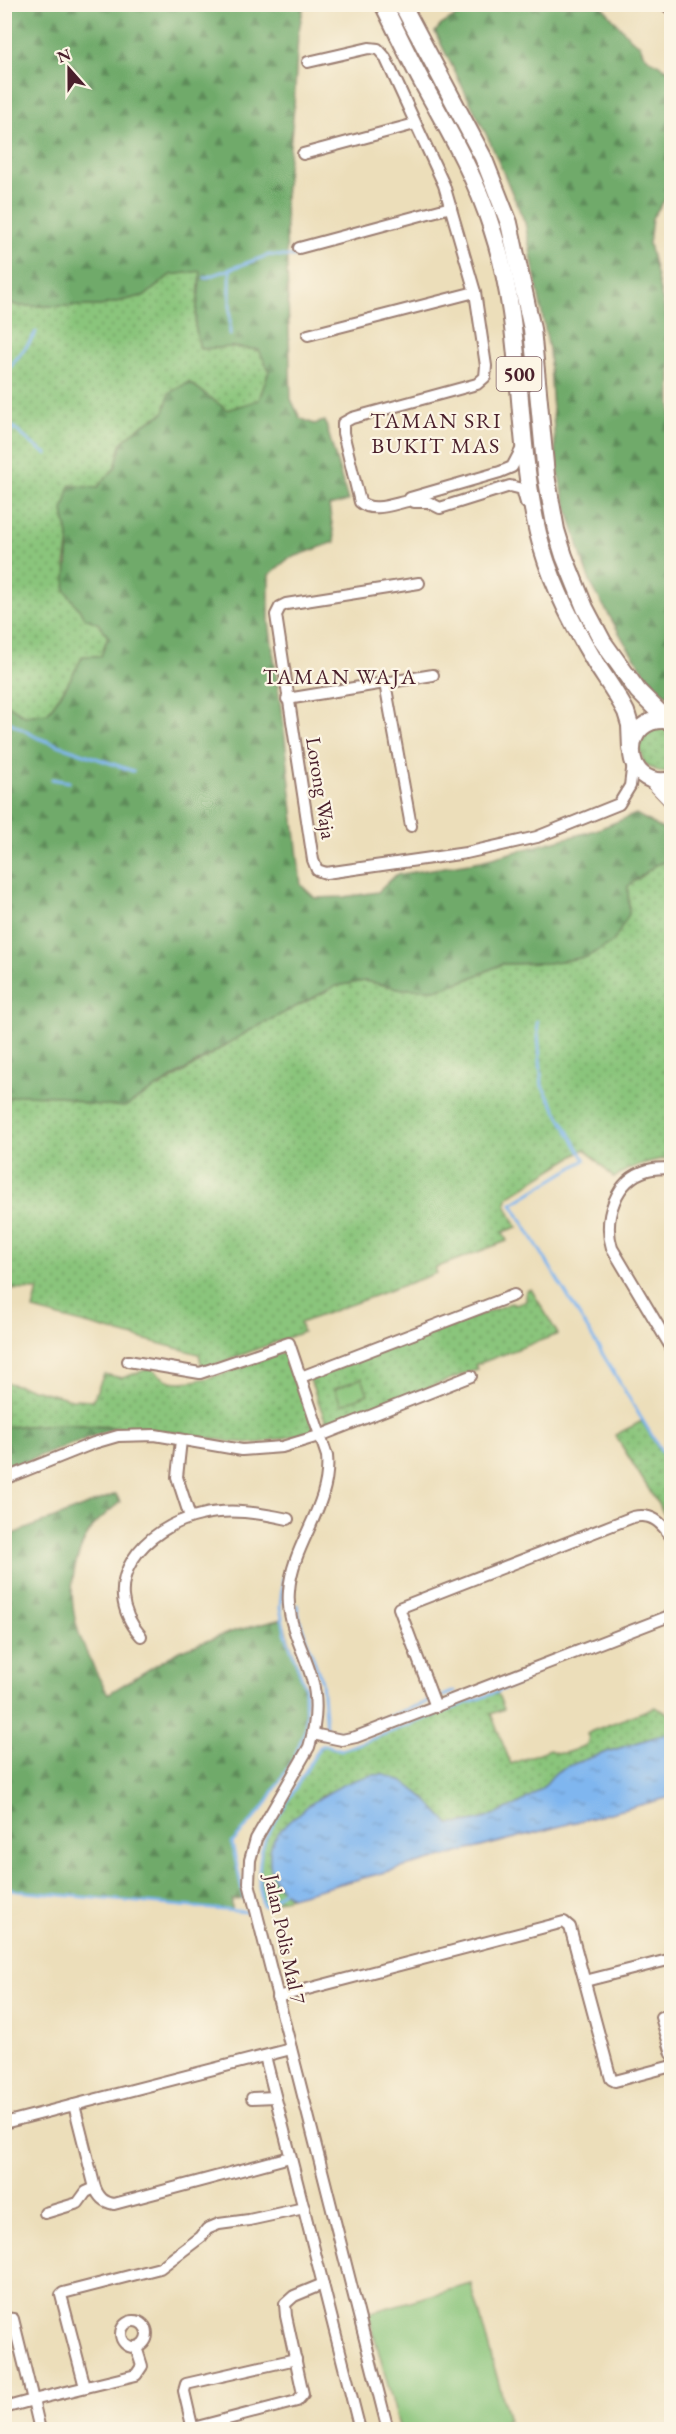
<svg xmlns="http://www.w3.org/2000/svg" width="676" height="2434" viewBox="0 0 676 2434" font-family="'EB Garamond',serif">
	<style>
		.grass { fill: url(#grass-dots); stroke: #6a7253; stroke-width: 1.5 }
		.forest { fill: url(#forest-firs); stroke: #5c644b; stroke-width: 1.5 }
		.green { fill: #8ac57b; stroke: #6a7253; stroke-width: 1.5 }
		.water { fill: url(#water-ripples); stroke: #646a8d; stroke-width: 1.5 }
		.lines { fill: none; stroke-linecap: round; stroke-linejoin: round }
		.stream { stroke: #7fb6ef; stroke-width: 3 }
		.street-casing { stroke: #9b7e72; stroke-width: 14 }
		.secondary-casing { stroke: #9b7e72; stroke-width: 16 }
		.primary-casing { stroke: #9b7e72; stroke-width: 20 }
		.street { stroke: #fff; stroke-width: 10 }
		.secondary { stroke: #fff; stroke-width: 14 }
		.primary { stroke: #fff; stroke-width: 16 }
		.labels { text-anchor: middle; stroke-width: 4.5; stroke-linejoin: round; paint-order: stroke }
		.shield { fill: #fcf5e5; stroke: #7f5f63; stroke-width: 1.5 }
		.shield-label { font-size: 20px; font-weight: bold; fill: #4a1f2b }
		.street-label { font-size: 21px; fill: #4a1f2b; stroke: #fcf5e5 }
		.neighbourhood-label { font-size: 22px; letter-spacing: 1.5px; fill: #4a1f2b; stroke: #fcf5e5 }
	</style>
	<defs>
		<pattern id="grass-dots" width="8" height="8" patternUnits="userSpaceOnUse" patternTransform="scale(1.5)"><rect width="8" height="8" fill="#8ac57b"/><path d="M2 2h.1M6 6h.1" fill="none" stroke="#739f65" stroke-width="1.8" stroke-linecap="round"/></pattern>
		<pattern id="forest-firs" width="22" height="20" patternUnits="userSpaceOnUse" patternTransform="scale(1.5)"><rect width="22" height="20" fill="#6faa6b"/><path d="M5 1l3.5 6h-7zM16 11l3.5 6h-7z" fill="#5d8a58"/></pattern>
		<pattern id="water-ripples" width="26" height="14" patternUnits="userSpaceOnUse" patternTransform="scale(1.5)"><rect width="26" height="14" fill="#7fb6ef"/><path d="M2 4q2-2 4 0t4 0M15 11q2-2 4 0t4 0" fill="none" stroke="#6a93c2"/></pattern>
	</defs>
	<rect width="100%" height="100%" fill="#fcf5e5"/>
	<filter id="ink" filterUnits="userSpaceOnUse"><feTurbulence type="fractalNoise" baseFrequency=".0167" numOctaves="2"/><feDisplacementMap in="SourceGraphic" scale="12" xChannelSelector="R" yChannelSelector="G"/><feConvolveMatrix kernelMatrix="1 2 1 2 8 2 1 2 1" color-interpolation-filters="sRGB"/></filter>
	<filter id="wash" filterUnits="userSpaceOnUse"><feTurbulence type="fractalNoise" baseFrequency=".008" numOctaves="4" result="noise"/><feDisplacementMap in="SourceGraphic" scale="24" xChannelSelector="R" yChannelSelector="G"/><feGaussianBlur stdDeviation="1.35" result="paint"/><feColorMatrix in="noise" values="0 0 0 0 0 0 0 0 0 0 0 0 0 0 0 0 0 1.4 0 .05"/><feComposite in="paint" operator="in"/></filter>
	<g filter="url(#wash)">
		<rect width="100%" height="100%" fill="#ecdeba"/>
		<g class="grass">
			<path d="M 201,271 L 195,325 L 200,349 L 232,347 L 260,350 L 269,371 L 259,400 L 227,410 L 189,382 L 164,413 L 142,425 L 122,442 L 115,468 L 97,488 L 63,511 L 69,540 L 65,565 L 85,617 L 99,624 L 108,636 L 101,656 L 83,656 L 67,685 L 48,713 L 25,716 L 4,703 L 4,302 L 19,306 L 100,306 L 146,295 L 170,275 Z"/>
			<path d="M 668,725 L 671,726 L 671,771 L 659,772 L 644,763 L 639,747 L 646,731 Z"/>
			<path d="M 671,859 L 671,1157 C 651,1161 631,1165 614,1178 L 585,1149 L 509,1196 L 506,1205 L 517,1227 L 503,1232 L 507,1241 L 435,1268 L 437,1273 L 300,1323 L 303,1332 L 217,1364 L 202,1367 L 199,1354 L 33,1310 L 38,1290 L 5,1289 L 5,1099 L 20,1095 L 61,1096 L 87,1104 L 160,1087 L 245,1033 L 336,986 L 365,981 L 403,989 L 439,989 L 469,979 L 502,964 L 548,963 L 587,957 L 629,914 L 628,886 L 656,865 Z"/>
			<path d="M 531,1289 L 558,1334 L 475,1365 L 477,1369 L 333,1424 L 326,1422 L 310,1380 L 312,1378 L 511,1303 L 516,1305 L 526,1301 L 526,1291 Z"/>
			<path d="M 287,1351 L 315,1430 L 308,1433 L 259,1443 L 231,1442 L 168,1431 L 67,1424 L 5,1427 L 4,1382 L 72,1399 L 93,1400 L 104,1374 L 122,1378 L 151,1368 C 157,1373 163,1379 171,1381 C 198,1387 259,1361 287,1351 Z"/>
			<path d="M 642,1421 L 671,1469 L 671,1525 L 615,1435 Z"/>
			<path d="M 497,1692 L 504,1709 L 491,1714 L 511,1764 L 550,1749 C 560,1759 574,1749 586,1745 L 589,1739 L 587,1734 L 592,1731 L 655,1707 L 671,1715 L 671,1732 C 635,1744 597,1753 562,1769 C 553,1772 549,1782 542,1788 C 518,1807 480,1825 449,1824 L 424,1797 L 375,1775 L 322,1795 L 274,1879 L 291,1897 L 263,1906 C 258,1882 258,1861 266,1837 L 320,1747 L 325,1745 L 342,1750 Z"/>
		</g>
		<g class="forest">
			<path d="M 5,4 L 304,5 L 298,35 L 294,107 L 285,197 L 291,399 L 300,418 L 314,424 L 325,421 L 348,501 L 329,506 L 335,542 L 288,559 L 269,575 L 269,622 L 285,738 L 301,885 L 315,898 L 344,897 L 378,892 L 396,875 L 481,861 L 596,830 L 636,814 L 671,834 L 671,859 L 656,865 L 628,886 L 629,914 L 613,942 L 587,957 L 548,963 L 502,964 L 469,979 L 439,989 L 403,989 L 365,981 L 336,986 L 245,1033 L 125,1107 L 87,1104 L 61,1096 L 20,1095 L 5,1099 L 5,703 L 25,716 L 48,713 L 67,685 L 83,656 L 101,656 L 108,637 L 99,624 L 85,618 L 65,590 L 69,540 L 63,511 L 70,485 L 97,488 L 115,468 L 122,442 L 142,425 L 164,413 L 169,393 L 189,382 L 227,410 L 259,400 L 269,371 L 259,350 L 232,347 L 200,349 L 195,325 L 201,271 L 170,275 L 146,295 L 100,306 L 19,306 L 5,301 Z"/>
			<path d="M 474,5 L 601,5 L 631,39 L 640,45 L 643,53 L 650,60 L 671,71 L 671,191 L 652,218 L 649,244 L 671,336 L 671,699 L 651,681 L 625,643 L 591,584 L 584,565 L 561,486 L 556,460 L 549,350 L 525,223 L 490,142 L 435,32 L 441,25 Z"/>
			<path d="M 67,1424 L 115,1428 L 5,1469 L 5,1427 Z"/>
			<path d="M 116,1494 L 120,1502 C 112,1509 103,1516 96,1523 C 86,1534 81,1546 77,1560 C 62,1609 84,1652 108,1694 L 179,1651 L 234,1631 L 282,1619 L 305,1687 L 306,1727 L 294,1758 L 264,1807 L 232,1843 L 244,1899 L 232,1900 L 232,1911 L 17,1891 L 5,1886 L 5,1537 Z"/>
		</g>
		<g class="green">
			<path d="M 362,1378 L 368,1394 L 341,1405 L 335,1389 Z"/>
			<path d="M 471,2284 L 509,2420 L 476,2429 L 400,2429 L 368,2313 Z"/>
		</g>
		<path class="water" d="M 671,1732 L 671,1797 L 291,1897 C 286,1892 279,1887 275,1881 C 269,1872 268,1850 273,1841 C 287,1814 354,1771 384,1775 C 411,1780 431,1805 449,1824 C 480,1825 518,1807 542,1788 C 549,1782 553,1772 562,1769 C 597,1753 635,1744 671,1732 Z"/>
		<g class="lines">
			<g class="stream">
				<path d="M 230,270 L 230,335"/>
				<path d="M 205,278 L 269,255 L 294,257"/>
				<path d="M 4,377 C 13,360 27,349 36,332"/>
				<path d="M 4,421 C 20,431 30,445 47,454"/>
				<path d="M 4,436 L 15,428"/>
				<path d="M 4,719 L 38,738 L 133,771"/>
				<path d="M 52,779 L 69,782"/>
				<path d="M 537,1021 L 542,1086 L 585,1160 L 512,1204 L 672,1469"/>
				<path d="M 297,1605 L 300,1621 L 322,1682 L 326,1729 L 339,1732 L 352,1730 L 430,1701"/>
				<path d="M 443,1696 L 455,1691"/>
				<path d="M 4,1886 L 17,1891 L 247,1912"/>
				<path d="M 284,1890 L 268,1904 L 263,1906 L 259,1885 L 259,1872 L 261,1852 L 266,1837 L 320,1747 L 325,1745 L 342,1750 L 523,1682"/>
				<path d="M 244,1899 L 232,1843 L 264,1807 L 294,1758 L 306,1727 L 305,1687 L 285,1632 L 280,1608 L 283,1578"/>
			</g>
		</g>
	</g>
	<g filter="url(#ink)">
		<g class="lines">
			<g class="street-casing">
				<g id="street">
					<path d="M 664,4 L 672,10"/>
					<path d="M 308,62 L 369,48 L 378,49 L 385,57 L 444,185 L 475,292 L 486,366 L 485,377 L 477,384 L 352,418 L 343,423 L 343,433 L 360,502 C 372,513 393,504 408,501 L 410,498 L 500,472 L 512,467 L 522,448"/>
					<path d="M 303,154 L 415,124"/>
					<path d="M 299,248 L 451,207"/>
					<path d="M 308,335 L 475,292"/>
					<path d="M 414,502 L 428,502 L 440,508 L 510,486 L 522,489 L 526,503"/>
					<path d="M 419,583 L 286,604 L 280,607 L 276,615 L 313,860 L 317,870 L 326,873 L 466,853 L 537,837 L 619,804 L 630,786 L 633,762"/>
					<path d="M 385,683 L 411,826"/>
					<path d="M 287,699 L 433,675"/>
					<path d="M 672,1168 C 664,1168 655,1168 648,1170 C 615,1179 603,1219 612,1248 L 672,1349"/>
					<path d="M 128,1361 L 200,1373 L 289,1343 L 327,1456 C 332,1506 292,1543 289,1591 C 286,1624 304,1649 312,1679 C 318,1701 316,1725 309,1747 L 256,1839 L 250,1860 L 249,1883 L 388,2430"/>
					<path d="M 301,1377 L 514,1295"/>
					<path d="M 181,1440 L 177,1477 L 190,1517"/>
					<path d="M 4,1479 L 94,1443 L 118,1436 L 155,1435 L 242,1450 L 282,1447 L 322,1435 L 471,1376"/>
					<path d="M 141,1636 C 95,1583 144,1527 201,1515 C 230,1508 259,1513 288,1519"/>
					<path d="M 436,1707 L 399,1608 L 633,1517 C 652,1513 661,1522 672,1538"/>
					<path d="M 313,1734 L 342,1740 L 356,1737 L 672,1615"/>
					<path d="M 585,1981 L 672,1959"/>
					<path d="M 277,1997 L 564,1922 L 570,1927 L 611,2079 L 615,2081 L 672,2066"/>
					<path d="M 661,2017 L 672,2054"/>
					<path d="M 265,2056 L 360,2430"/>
					<path d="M 252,2098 L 275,2097"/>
					<path d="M 74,2105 L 95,2188 C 99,2197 103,2202 114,2204 L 290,2157"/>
					<path d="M 4,2123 L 291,2049"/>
					<path d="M 45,2213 L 78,2203 L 86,2192 L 95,2188"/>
					<path d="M 4,2318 L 13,2319 L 33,2400 L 136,2375 L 142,2366 L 136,2347"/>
					<circle cx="134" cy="2334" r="13"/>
					<path d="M 85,2387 L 61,2295 L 63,2293 L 160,2268 L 201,2237 L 207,2229 L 219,2224 L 249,2220 L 304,2208"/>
					<path d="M 4,2408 L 33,2400 L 40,2430"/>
					<path d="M 193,2428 L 297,2401 L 303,2394 L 286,2316 L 285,2304 L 294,2296 L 323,2284"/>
					<path d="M 193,2430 L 184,2391 L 186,2384 L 296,2359"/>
				</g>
			</g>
			<g class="secondary-casing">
				<path id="secondary" d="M 650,779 L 672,802"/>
			</g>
			<g class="primary-casing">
				<g id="primary">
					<path d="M 383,4 C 396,30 408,56 422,82 C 448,129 476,177 492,229 C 525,328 514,433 538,533 C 549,579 571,622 595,662 C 605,678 617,694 626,712 L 630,725 L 631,749"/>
					<path d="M 402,4 L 483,157 L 509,223 L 532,329 L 546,475 L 556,530 L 564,556 L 585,608 L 603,642 L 638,691 L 667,720"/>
					<path d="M 672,721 C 618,710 619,792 672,780"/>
				</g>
			</g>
			<use href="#street" class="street"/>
			<use href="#secondary" class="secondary"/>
			<use href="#primary" class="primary"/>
		</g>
	</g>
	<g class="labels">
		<rect class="shield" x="496.5" y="357" width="45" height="34" rx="4.5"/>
		<g class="shield-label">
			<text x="519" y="381">500</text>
		</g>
		<g class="street-label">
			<text transform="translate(321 788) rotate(81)" y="7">Lorong Waja</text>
			<text transform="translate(285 1939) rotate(78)" y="7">Jalan Polis Mal 7</text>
		</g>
		<g class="neighbourhood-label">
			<text x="436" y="428">TAMAN SRI<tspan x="436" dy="25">BUKIT MAS</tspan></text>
			<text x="340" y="684">TAMAN WAJA</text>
		</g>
	</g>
	<rect width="676" height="2434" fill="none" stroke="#fcf5e5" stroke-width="24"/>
	<g transform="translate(69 69) rotate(339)" stroke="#fcf5e5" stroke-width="4.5" paint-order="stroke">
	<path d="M0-4.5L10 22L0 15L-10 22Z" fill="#4a1f2b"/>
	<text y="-9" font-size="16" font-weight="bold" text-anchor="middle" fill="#4a1f2b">N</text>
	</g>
</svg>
